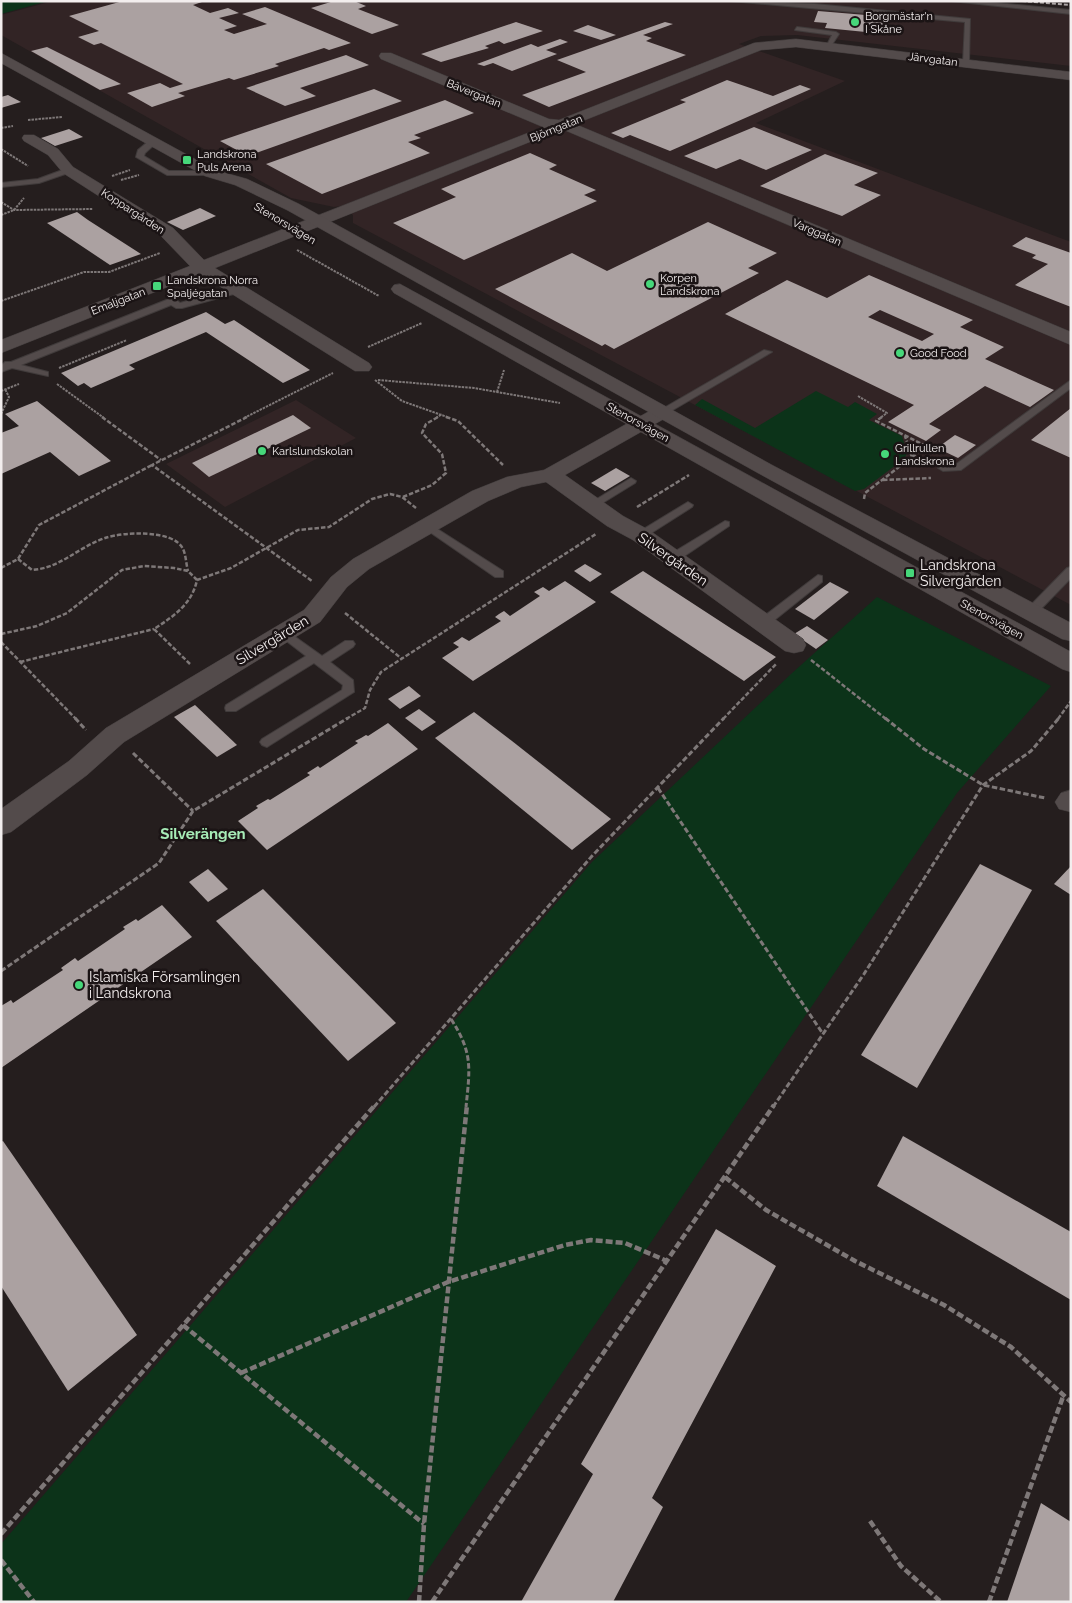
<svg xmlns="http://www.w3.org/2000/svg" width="1072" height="1603" viewBox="0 0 1072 1603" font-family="Raleway,sans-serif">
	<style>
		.built { fill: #322425 }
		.green { fill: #0c3319 }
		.building { fill: #aba1a1; fill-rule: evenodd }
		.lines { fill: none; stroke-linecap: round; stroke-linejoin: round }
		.lane-casing { stroke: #403b3b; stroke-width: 2 }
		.street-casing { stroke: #403b3b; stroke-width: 1 }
		.secondary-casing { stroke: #403b3b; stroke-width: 1 }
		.path-far3 { stroke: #7e7878; stroke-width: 2; stroke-dasharray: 2.5 1; stroke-linecap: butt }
		.path-far2 { stroke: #7e7878; stroke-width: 2.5; stroke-dasharray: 4.5 2; stroke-linecap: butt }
		.path-far1 { stroke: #7e7878; stroke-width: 3; stroke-dasharray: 5.5 2.5; stroke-linecap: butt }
		.path { stroke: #7e7878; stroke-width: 4.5; stroke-dasharray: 7 3; stroke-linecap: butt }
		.lane { fill: #534b4b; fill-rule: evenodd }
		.street { fill: #534b4b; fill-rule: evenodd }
		.secondary { fill: #534b4b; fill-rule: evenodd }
		.rail { stroke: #ada7a7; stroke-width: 2; stroke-dasharray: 4 2; stroke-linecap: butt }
		.poi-dot { fill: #46d77a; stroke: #1b1415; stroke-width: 2 }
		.labels { text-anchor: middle; stroke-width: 5; stroke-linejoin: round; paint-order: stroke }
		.far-poi-label { font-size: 11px; fill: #f3eeee; stroke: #1b1415; text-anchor: start }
		.far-street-label { font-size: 11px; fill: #f3eeee; stroke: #1b1415 }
		.street-label { font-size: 14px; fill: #f3eeee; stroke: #1b1415 }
		.poi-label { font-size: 14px; fill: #f3eeee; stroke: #1b1415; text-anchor: start }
		.neighbourhood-label { font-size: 15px; font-weight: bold; fill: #a7ecb7; stroke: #1b1415 }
	</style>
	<rect width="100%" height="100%" fill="#251e1e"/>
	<g class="built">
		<path d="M 53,1 L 967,1 L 1071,10 L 1071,66 L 797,35 L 761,36 L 739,44 L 845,81 L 756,123 L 1071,242 L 1071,605 L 353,223 L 353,215 L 342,206 L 334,207 L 291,198 L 1,35 L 1,15 Z"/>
		<path d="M 296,400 L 356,438 L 225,507 L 166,464 Z"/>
	</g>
	<g class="green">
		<path d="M 1,1 L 48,1 L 1,14 Z"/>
		<path d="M 816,391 L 848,407 L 855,402 L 877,414 L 869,420 L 902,436 L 907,453 L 904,459 L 864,489 L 855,491 L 695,405 L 702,399 L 755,428 Z"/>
		<path d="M 877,597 L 1051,686 L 957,793 L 406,1602 L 1,1602 L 1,1544 L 592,862 L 791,674 Z"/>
	</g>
	<g class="building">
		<path d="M 123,1 L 205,1 L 193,5 L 210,13 L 228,8 L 239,13 L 219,18 L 237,26 L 224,30 L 234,34 L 267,24 L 242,14 L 265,7 L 351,43 L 329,50 L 324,48 L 275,64 L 279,66 L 234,80 L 229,78 L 178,93 L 185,96 L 152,107 L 127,93 L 160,83 L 170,88 L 183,84 L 101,43 L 94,45 L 78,37 L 99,31 L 69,16 Z"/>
		<path d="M 334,1 L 354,1 L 366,6 L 358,9 L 399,25 L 372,34 L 311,8 Z"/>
		<path d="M 818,11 L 890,17 L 886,34 L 825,28 L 827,23 L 814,22 Z"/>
		<path d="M 516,22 L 543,31 L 504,44 L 499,41 L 485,46 L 489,48 L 441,62 L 421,54 Z"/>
		<path d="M 665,22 L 673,24 L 643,35 L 652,38 L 646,41 L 686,55 L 549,107 L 522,95 L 586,72 L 557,60 Z"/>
		<path d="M 588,25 L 616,35 L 601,40 L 573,31 Z"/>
		<path d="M 560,39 L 568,42 L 546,50 L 557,54 L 512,71 L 493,63 L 484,66 L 477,64 L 531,44 L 538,47 Z"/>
		<path d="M 47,47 L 121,84 L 100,90 L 31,51 Z"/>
		<path d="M 346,55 L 369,65 L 300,88 L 316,96 L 285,106 L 246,88 Z"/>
		<path d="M 727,80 L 773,96 L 800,85 L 811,89 L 670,151 L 630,135 L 623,138 L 611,133 L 686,102 L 680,100 Z"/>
		<path d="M 374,89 L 402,101 L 248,156 L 220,141 Z"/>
		<path d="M 8,95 L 21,102 L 1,108 L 1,97 Z"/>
		<path d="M 445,100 L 474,113 L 414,135 L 421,138 L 408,142 L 430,153 L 322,194 L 266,164 Z"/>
		<path d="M 754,127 L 812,150 L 766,170 L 740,159 L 716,169 L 684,156 Z"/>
		<path d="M 69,129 L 83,137 L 55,146 L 41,138 Z"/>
		<path d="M 530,153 L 557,165 L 549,169 L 596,190 L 584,195 L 597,201 L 464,260 L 393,223 L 456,197 L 441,189 Z"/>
		<path d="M 825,154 L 878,173 L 854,185 L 881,195 L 842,216 L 760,186 Z"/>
		<path d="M 200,208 L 216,216 L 183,230 L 167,222 Z"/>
		<path d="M 77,212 L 88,220 L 141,254 L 110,265 L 47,223 Z"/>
		<path d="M 708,222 L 777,253 L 748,268 L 759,273 L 614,349 L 605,344 L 602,346 L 495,289 L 572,253 L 607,271 Z"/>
		<path d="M 1026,237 L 1071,253 L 1071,307 L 1015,285 L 1048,264 L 1032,258 L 1036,255 L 1012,246 Z"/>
		<path d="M 869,275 L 973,320 L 960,327 L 1004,347 L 985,359 L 1054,390 L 1030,407 L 985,386 L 929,424 L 941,430 L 926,441 L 888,422 L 914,405 L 725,314 L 787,280 L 827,298 ZM 880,310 L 934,334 L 922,341 L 868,317 Z"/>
		<path d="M 206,312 L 225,324 L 234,320 L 310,370 L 283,383 L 206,332 L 129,365 L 135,369 L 91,388 L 84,383 L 78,386 L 61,373 Z"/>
		<path d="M 37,401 L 111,461 L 79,476 L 50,452 L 1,474 L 1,433 L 19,426 L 5,414 Z"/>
		<path d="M 1071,408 L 1071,458 L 1031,440 Z"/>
		<path d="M 293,415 L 311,428 L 209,477 L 192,463 Z"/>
		<path d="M 955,435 L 976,445 L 958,458 L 937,448 Z"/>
		<path d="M 616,468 L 630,476 L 605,491 L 591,483 Z"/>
		<path d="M 585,564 L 602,574 L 590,582 L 574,571 Z"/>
		<path d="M 643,571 L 732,629 L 776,657 L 744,681 L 610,592 Z"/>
		<path d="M 565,581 L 596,602 L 473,681 L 442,658 L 459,647 L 453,643 L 458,640 L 462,637 L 469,641 L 501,621 L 495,617 L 499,614 L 504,611 L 510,616 L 540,596 L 534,592 L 543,587 L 549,591 Z"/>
		<path d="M 830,582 L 849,592 L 814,620 L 795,609 Z"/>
		<path d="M 807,626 L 828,640 L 816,649 L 794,634 Z"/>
		<path d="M 409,686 L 421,696 L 400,709 L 388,699 Z"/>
		<path d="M 195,705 L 237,745 L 217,757 L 174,717 Z"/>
		<path d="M 419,709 L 436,722 L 422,731 L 405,718 Z"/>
		<path d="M 474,712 L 512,741 L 611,819 L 572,850 L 435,738 Z"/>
		<path d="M 388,723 L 418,749 L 267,850 L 238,821 L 258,808 L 256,806 L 268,799 L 270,800 L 310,775 L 307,773 L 318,766 L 320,768 L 358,743 L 355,741 L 361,738 L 366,735 L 368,736 Z"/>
		<path d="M 980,864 L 1032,890 L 917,1088 L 861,1055 Z"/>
		<path d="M 1071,866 L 1071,895 L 1054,884 Z"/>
		<path d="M 208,869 L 228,889 L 208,902 L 189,882 Z"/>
		<path d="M 263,889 L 396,1023 L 348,1061 L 216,921 Z"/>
		<path d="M 162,905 L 192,937 L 1,1068 L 1,1006 L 11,1000 L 13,1003 L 63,970 L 61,968 L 75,958 L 78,961 L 125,929 L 123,927 L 136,919 L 138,921 Z"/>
		<path d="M 903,1136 L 1071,1232 L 1071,1300 L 877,1186 Z"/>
		<path d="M 3,1141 L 137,1335 L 68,1391 L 1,1286 L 1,1142 Z"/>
		<path d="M 716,1229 L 776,1266 L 652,1498 L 663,1507 L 613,1602 L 521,1602 L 593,1474 L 581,1464 Z"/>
		<path d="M 1041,1503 L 1071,1522 L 1071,1602 L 1007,1602 Z"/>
	</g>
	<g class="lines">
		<g class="lane-casing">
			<g id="lane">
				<path d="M 730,1 L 815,4 L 970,19 L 969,63 L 966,65 L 963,63 L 965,22 Z"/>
				<path d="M 951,1 L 976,1 L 1071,10 L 1071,14 Z"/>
				<path d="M 797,27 L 836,32 L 839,34 L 829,49 L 826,47 L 832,35 L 795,30 Z"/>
				<path d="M 150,140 L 157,142 L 145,153 L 144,156 L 169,171 L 210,171 L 214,173 L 210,175 L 167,175 L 136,157 L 138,150 Z"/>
				<path d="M 68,168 L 71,168 L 71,172 L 39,183 L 1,187 L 1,183 L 38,179 Z"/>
				<path d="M 238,287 L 241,288 L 241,292 L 182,308 L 176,308 L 171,305 L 21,365 L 48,372 L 48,376 L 12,368 L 1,372 L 1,366 L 5,362 L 11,362 L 169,299 L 175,299 L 180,303 Z"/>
				<path d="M 764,350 L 772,352 L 666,414 L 657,412 Z"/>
				<path d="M 1071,380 L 1071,388 L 961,470 L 943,471 L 938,468 L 943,465 L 955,465 Z"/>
				<path d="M 631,478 L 636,481 L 635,483 L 596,507 L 588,507 L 587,505 Z"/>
				<path d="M 688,502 L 693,505 L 692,507 L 645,537 L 637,537 L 637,533 Z"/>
				<path d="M 725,521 L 729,522 L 729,526 L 677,561 L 669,561 L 669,555 Z"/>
				<path d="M 428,523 L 503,571 L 503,577 L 495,577 L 424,528 L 422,526 Z"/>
				<path d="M 1071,567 L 1071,578 L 1036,614 L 1028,614 L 1026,611 L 1028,608 L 1067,568 Z"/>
				<path d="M 818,575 L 822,576 L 822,582 L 767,626 L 759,626 L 757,623 L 759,620 Z"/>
				<path d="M 284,629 L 322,656 L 345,641 L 353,641 L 355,644 L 353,647 L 330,662 L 353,680 L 354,692 L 267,747 L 262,745 L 260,742 L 262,739 L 342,690 L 343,685 L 314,663 L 236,711 L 226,711 L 225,708 L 226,705 L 306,656 L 280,636 L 278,633 L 280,630 Z"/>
			</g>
		</g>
		<g class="street-casing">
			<g id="street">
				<path d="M 796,39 L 1071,72 L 1071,80 L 796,47 L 761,50 L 575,124 L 1071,332 L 1071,345 L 562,129 L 215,268 L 369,363 L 372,367 L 369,371 L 355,371 L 200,274 L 1,353 L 1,340 L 190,266 L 161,236 L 63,173 L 48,155 L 24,141 L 22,138 L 24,135 L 34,135 L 58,149 L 73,167 L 173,228 L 204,260 L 543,127 L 381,59 L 379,56 L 381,53 L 391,53 L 549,119 L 559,120 L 754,43 Z"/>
				<path d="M 662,406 L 669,408 L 672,412 L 669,416 L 565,475 L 623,516 L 649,530 L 803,639 L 806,645 L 803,651 L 794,653 L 785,651 L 633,540 L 607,526 L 546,482 L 521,487 L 488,501 L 369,569 L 347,587 L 320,622 L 124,742 L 87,775 L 11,832 L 1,835 L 1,809 L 69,761 L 106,728 L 304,610 L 331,577 L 353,559 L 472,491 L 507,477 L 544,470 L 655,408 Z"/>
				<path d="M 1071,790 L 1071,812 L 1059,809 L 1055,802 L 1061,793 Z"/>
			</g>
		</g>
		<g class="secondary-casing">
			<g id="secondary">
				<path d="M 1,53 L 215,170 L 247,179 L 299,204 L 772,465 L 1071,623 L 1071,641 L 1062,639 L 758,473 L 287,210 L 235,185 L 205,176 L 1,63 Z"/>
				<path d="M 400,284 L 1071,652 L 1071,672 L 1062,669 L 394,293 L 391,289 L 394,285 Z"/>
			</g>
		</g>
		<g class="path-far3">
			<path d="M 28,120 L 62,117"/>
			<path d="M 1,128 L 13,126"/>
			<path d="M 1,149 L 28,166"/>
			<path d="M 112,176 L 130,170"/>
			<path d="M 121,180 L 139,175"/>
			<path d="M 1,202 L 14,210 L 93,209"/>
			<path d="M 1,215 L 14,210 L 24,198"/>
			<path d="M 297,250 L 379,296"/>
			<path d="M 1,301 L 84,272 L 109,272 L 160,253"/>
			<path d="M 368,347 L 422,323"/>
			<path d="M 59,368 L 127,340"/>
			<path d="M 375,380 L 402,401 L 450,418"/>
			<path d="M 378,380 L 474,388 L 560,403"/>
			<path d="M 57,384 L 104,418"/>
			<path d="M 1,391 L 19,384"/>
			<path d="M 497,392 L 504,370"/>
			<path d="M 858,396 L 887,413 L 880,418"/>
			<path d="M 1,414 L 9,397 L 5,389"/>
			<path d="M 244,418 L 333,373"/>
			<path d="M 436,418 L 442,414"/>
		</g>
		<g class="path-far2">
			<path d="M 102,417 L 161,460"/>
			<path d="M 247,417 L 152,465 L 312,581"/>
			<path d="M 446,417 L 458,421 L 503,465"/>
			<path d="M 882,417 L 876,421 L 940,453"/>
			<path d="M 912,457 L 926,446"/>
			<path d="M 883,480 L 931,478"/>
			<path d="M 403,497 L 432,485 L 446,473 L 442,454 L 422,433 L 426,424 L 438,417"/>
			<path d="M 864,499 L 865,493 L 912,457 L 905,436"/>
			<path d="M 637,507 L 689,475"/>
			<path d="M 18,559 L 32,570 C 61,568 78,547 105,538 C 122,532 174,529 183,549 C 186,555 186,564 188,571"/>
			<path d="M 1,568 L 18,559 L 39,525 L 152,465"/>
			<path d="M 345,613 L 402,659"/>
			<path d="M 1,634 L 37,626 L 67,613 L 122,570 L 144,566 L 174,568 L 188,571 L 197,580"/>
			<path d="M 1,642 L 76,719"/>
			<path d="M 811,660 L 886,719"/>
			<path d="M 20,662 L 154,629"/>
			<path d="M 190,664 L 154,629 C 174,616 192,604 197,580 L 231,568 L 298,530 L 329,527 L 372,499 L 390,494 L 402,497 L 416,508"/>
			<path d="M 346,719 L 365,708 L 370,690 L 381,672 L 596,534"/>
			<path d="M 723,719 L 777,663"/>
			<path d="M 1058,719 L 1071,701"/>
		</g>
		<g class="path-far1">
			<path d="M 75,718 L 86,730"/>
			<path d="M 885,718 L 924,749 L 983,785 L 1045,798"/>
			<path d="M 133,753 L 193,811"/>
			<path d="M 658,788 L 823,1034"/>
			<path d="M 1,971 L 159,863 L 193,811 L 348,718"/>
			<path d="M 451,1019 C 473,1053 470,1068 466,1107"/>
			<path d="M 374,1107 L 592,856 L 724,718"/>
			<path d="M 773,1107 L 864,974 L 983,785 L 1031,751 L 1059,718"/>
		</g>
		<g class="path">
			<path d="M 725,1177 L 766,1210 L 855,1261 L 944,1305 L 1011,1347 L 1071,1402"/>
			<path d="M 183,1325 L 424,1524"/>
			<path d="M 241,1373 L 448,1282 L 565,1245 L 591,1240 L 625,1243 L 667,1261"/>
			<path d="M 870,1521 L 901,1566 L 941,1602"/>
			<path d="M 1,1534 L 375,1105"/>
			<path d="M 1,1560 L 34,1602"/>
			<path d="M 419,1602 L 424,1524 L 467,1105"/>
			<path d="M 432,1602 L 774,1105"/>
			<path d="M 989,1602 L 1064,1394"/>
		</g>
		<use href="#lane" class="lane"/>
		<use href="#street" class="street"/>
		<use href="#secondary" class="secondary"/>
		<path class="rail" d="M 1022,1 L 1071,5"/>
	</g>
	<g class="poi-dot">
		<circle cx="855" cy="22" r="5"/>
		<rect x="182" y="155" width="10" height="10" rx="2.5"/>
		<circle cx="650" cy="284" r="5"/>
		<rect x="152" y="281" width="10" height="10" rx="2.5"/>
		<circle cx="900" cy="353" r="5"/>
		<circle cx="262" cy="451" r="5"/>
		<circle cx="885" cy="454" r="5"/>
		<rect x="905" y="568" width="10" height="10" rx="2.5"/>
		<circle cx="79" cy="985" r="5"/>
	</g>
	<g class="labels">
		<g class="far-poi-label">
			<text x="865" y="20">Borgmästar'n<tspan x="865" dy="13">I Skåne</tspan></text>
			<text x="197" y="158">Landskrona<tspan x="197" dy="13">Puls Arena</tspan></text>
			<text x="660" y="282">Korpen<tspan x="660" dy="13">Landskrona</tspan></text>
			<text x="167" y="284">Landskrona Norra<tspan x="167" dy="13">Spaljégatan</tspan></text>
			<text x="910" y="357">Good Food</text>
			<text x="895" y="452">Grillrullen<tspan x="895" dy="13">Landskrona</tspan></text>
			<text x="272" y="455">Karlslundskolan</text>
		</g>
		<g class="far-street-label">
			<text transform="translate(933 59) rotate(7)" y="4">Järvgatan</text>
			<text transform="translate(474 93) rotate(22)" y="4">Bävergatan</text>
			<text transform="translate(556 128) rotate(-22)" y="4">Björngatan</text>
			<text transform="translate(133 211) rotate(33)" y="4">Koppargården</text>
			<text transform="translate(285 223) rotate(31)" y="4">Stenorsvägen</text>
			<text transform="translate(817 232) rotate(23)" y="4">Varggatan</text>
			<text transform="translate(118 301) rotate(-21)" y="4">Emaljgatan</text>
			<text transform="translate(638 422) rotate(29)" y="4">Stenorsvägen</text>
			<text transform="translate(992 619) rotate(29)" y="4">Stenorsvägen</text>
		</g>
		<g class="street-label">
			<text transform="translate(673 559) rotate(35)" y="5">Silvergården</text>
			<text transform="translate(272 640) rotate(-31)" y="5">Silvergården</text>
		</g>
		<g class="poi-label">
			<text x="920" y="570">Landskrona<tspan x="920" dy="16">Silvergården</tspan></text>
			<text x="89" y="982">Islamiska Församlingen<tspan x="89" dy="16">i Landskrona</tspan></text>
		</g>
		<g class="neighbourhood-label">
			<text x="203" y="839">Silverängen</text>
		</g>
	</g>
	<rect width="1072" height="1603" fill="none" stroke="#f3eeee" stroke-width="5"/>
</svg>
